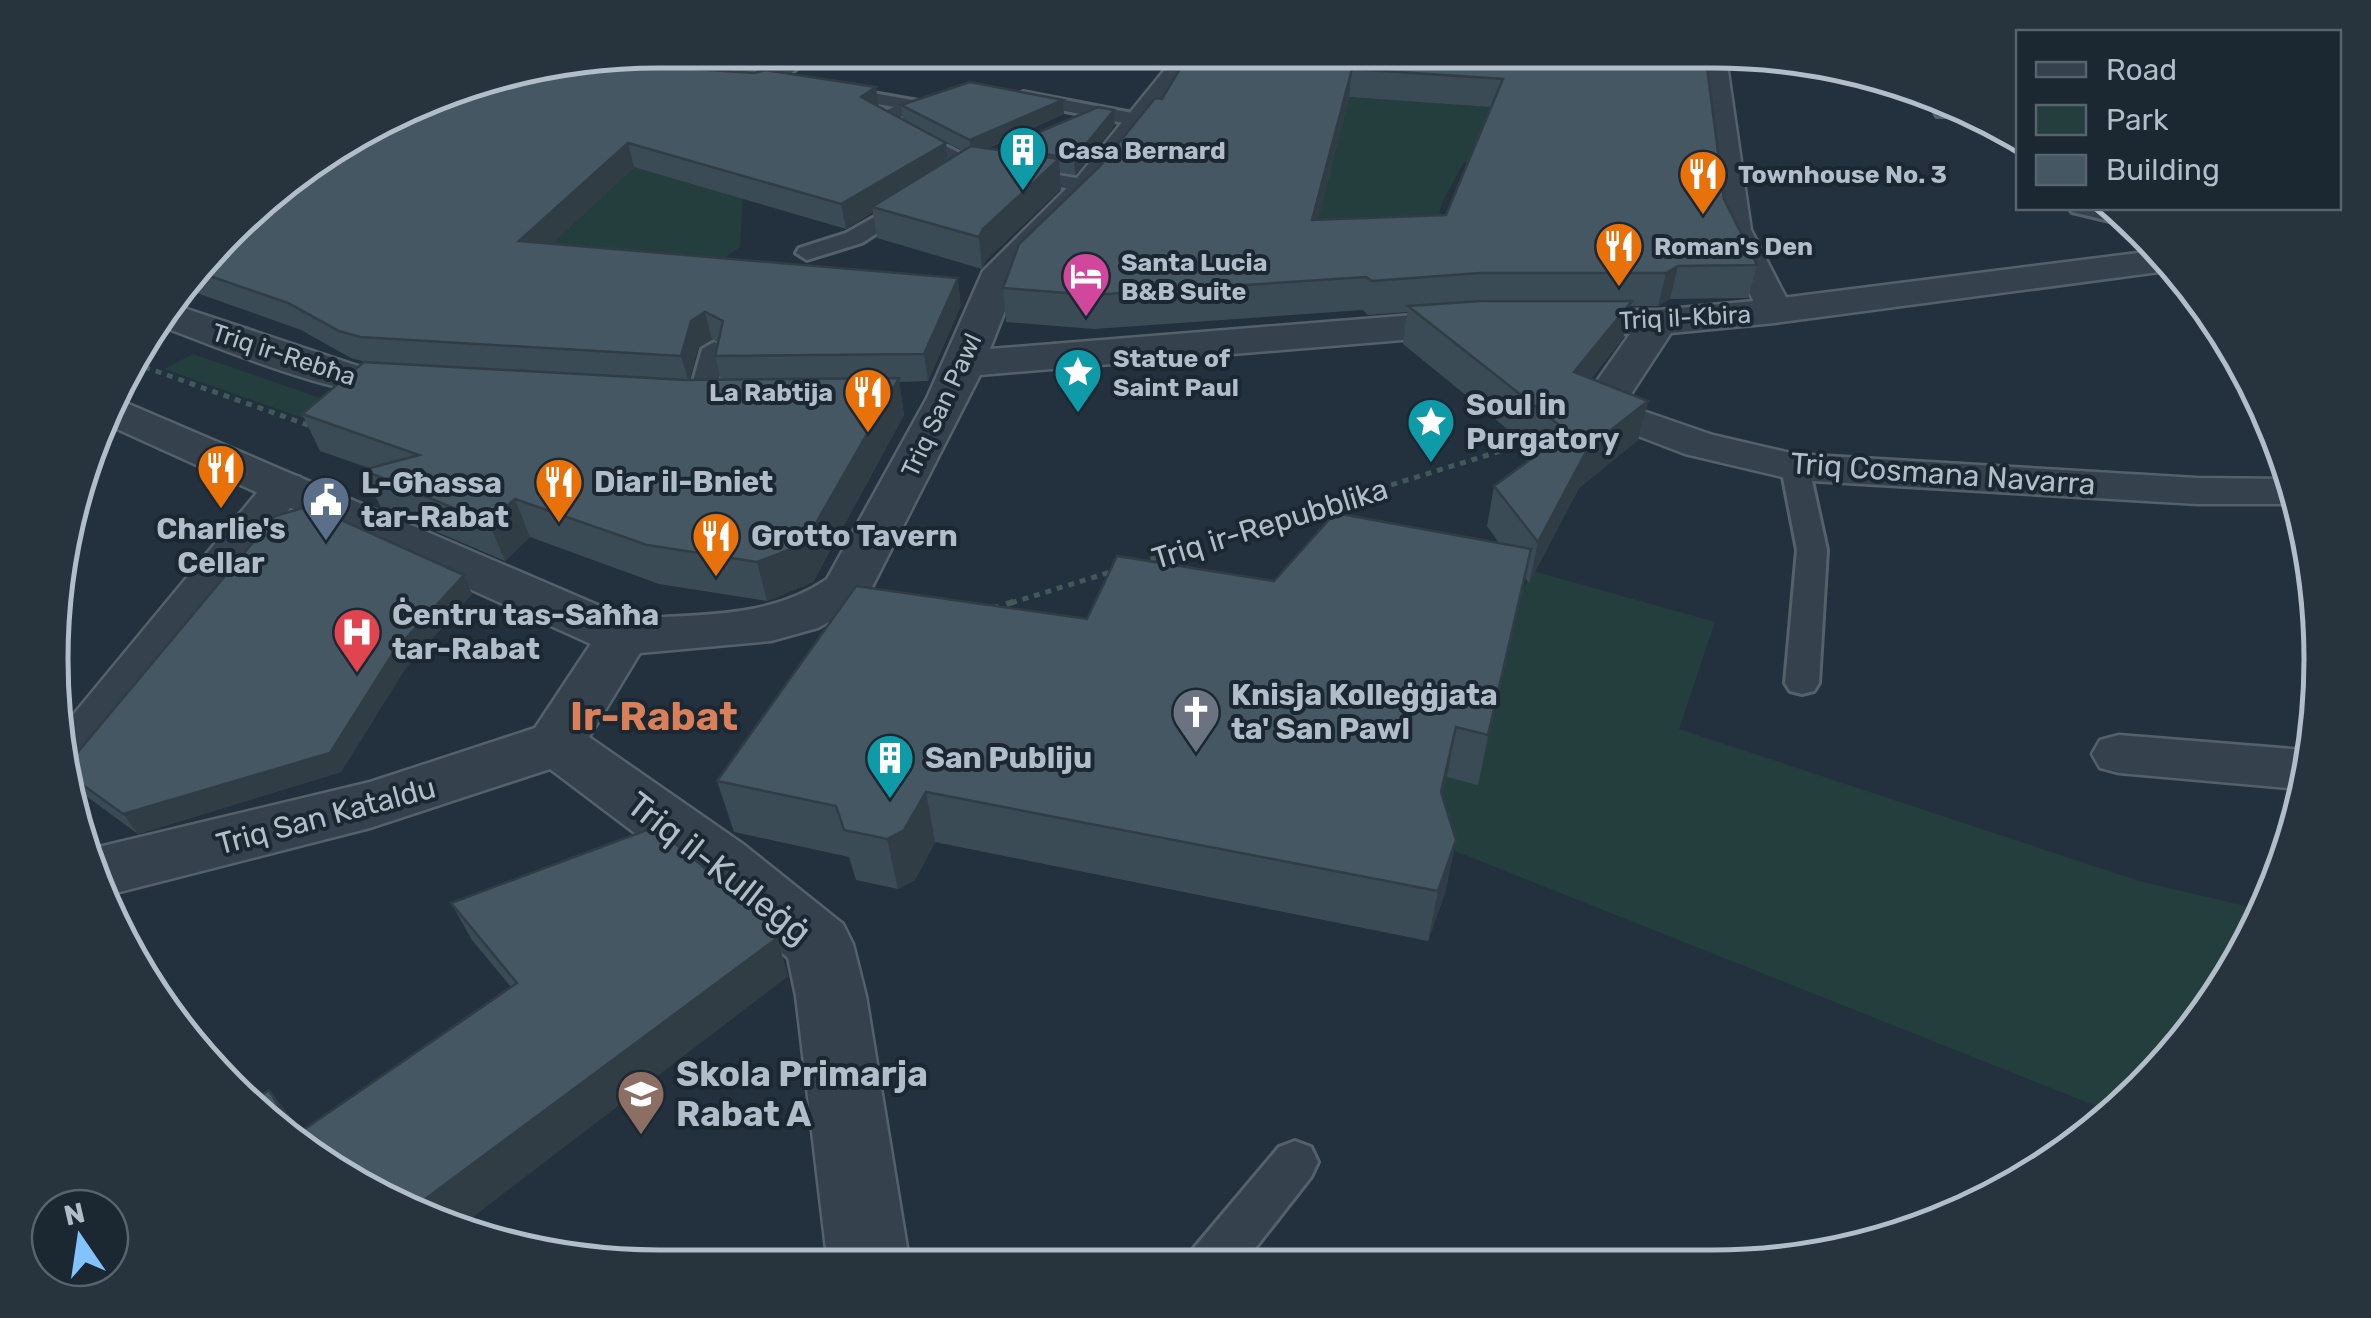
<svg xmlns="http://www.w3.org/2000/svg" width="2371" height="1318" viewBox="0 0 2371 1318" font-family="Rubik,sans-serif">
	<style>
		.green { fill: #243e3d }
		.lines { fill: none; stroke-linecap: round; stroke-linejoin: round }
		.service-casing { stroke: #54606a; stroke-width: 6 }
		.pedestrian-casing { stroke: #54606a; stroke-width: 5 }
		.minor-casing { stroke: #54606a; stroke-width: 5 }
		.tertiary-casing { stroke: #54606a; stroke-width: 5 }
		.path-far1 { stroke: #415a59; stroke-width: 5; stroke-dasharray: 6 6; stroke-linecap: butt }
		.path { stroke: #415a59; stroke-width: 6; stroke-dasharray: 8 8; stroke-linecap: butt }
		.service { fill: #35424d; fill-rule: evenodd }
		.pedestrian { fill: #35424d; fill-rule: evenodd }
		.minor { fill: #35424d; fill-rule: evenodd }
		.tertiary { fill: #35424d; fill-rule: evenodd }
		.wall { fill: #3b4b55; fill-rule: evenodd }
		.shaded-wall { fill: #303d45 }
		.building { fill: #455763; stroke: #303d45; stroke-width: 2.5; fill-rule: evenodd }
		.labels { text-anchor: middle; stroke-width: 8; stroke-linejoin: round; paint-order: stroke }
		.far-poi-label { font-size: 25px; font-weight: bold; fill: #b1bdc8; stroke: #1b2731; text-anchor: start }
		.far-street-label { font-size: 25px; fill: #b1bdc8; stroke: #1b2731 }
		.poi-label { font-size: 30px; font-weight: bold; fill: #b1bdc8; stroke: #1b2731; text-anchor: start }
		.street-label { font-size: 30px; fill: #b1bdc8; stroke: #1b2731 }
		.near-street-label { font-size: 35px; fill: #b1bdc8; stroke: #1b2731 }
		.near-poi-label { font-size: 35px; font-weight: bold; fill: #b1bdc8; stroke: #1b2731; text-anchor: start }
		.district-label { font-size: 40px; font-weight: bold; fill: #d9805b; stroke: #1b2731 }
		.rim { fill: none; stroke: #b1bdc8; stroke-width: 5 }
	</style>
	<rect width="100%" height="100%" fill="#22313d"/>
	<g class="green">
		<path d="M 1495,77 L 1505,124 L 1475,164 L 1464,162 L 1441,205 L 1433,245 L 1311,252 L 1187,150 L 1349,97 L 1406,101 Z"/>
		<path d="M 540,151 L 744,175 L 740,247 L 640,318 L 528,267 L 595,204 Z"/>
		<path d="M 193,354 L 329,401 L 306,419 L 164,369 Z"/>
		<path d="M 1533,571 L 1715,622 L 1679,729 L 2139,881 L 2258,909 L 2239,964 L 2143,1089 L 2114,1113 L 1432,842 L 1447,777 L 1478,784 L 1519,596 Z"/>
	</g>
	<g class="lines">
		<g class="service-casing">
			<g id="service">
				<path d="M 833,86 L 924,102 L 924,110 L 893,119 L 975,161 L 1088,180 L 1098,186 L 1088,192 L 963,170 L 868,118 L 894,107 L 827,95 L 824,91 Z"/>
				<path d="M 1023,92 L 1143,115 L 1152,121 L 1143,127 L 1017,101 L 1014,97 Z"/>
				<path d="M 1924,93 L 1945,102 L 1952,112 L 1949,116 L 1937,116 Z"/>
				<path d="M 913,195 L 920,197 L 923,201 L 920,205 L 862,243 L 807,260 L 796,253 L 799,248 L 846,233 Z"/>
				<path d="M 2069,208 L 2105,209 L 2122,224 L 2072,212 Z"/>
				<path d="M 714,342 L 726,349 L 714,399 L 710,404 L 692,404 L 688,399 L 702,349 Z"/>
				<path d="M 1795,459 L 1809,467 L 1827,550 L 1819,683 L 1814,691 L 1802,694 L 1790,691 L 1785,683 L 1797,550 L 1781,467 Z"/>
				<path d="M 1295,1141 L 1311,1147 L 1318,1162 L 1311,1177 L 1242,1265 L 1187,1265 L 1194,1248 L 1279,1147 Z"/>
			</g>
		</g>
		<g class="pedestrian-casing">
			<g id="pedestrian">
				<path d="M 1699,51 L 1725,51 L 1751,230 L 1793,311 L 1788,319 L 1775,322 L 1762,319 L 1719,230 Z"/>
				<path d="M 1600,396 L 1713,435 L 1795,454 L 2197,478 L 2289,479 L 2301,504 L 2197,504 L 1795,480 L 1685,454 L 1586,416 L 1580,408 L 1586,400 Z"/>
				<path d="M 285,473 L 300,477 L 307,486 L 300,495 L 85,774 L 70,778 L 59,732 L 270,477 Z"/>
				<path d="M 2119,735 L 2305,750 L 2311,752 L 2299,789 L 2119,773 L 2100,768 L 2092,754 L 2100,740 Z"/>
			</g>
		</g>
		<g class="minor-casing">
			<g id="minor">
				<path d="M 785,50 L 824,50 L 770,88 C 748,94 716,90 694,84 L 689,78 L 694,72 L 754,73 Z"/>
				<path d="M 1180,51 L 1208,51 L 1100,193 L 1019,275 L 990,349 L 1475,310 L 1658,310 L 1775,299 L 2153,251 L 2174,270 L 1775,323 L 1671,333 L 1616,417 L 1600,421 L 1584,417 L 1578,408 L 1630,334 L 1475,334 L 980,375 L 865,601 L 818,628 L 771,641 L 640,653 L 589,737 L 743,844 L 843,924 L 853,944 L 866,996 L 910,1266 L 828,1266 L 796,996 L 788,958 L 697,880 L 550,769 L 370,828 L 100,897 L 86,850 L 370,782 L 535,728 L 604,624 L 623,619 C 693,614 767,620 827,579 L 927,398 L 983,271 L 1076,179 Z"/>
				<path d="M 169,303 L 358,366 L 437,375 L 443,384 L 437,393 C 361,412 226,349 152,323 Z"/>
			</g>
		</g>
		<g class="tertiary-casing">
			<path id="tertiary" d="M 117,399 L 642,624 L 650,637 L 642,650 L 623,655 L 604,650 L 106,424 Z"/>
		</g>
		<g class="path-far1">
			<path d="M 133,363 L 311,426"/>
			<path d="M 1139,563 L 1533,441"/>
			<path d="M 1011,603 L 1117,570"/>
		</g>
		<path class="path" d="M 991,609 L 1019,600"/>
		<use href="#service" class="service"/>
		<use href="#pedestrian" class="pedestrian"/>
		<use href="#minor" class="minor"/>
		<use href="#tertiary" class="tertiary"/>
	</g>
	<g class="wall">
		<path d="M 1705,51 L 1724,199 L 1757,265 L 1748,298 L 1670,299 L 1658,306 L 1630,306 L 1623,338 L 1591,379 L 1648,401 L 1638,440 L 1579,488 L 1529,583 L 1525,578 L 1478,785 L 1447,777 L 1442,796 L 1446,890 L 1428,941 L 935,842 L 915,880 L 898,889 L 856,880 L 849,857 L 734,832 L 717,781 L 1087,619 L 1274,581 L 1499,543 L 1487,526 L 1494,486 L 1538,454 L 1403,344 L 1407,312 L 1368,315 L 1363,310 L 1094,329 L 1006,322 L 1003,288 L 1101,165 L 1202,59 ZM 1349,97 L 1491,107 L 1446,215 L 1318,220 Z"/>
		<path d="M 1063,100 L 1064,114 L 986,149 L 1004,151 L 1004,147 L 1115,125 L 1075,175 L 1060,172 L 1061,189 L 986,260 L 982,269 L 877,238 L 873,212 L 846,229 L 634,167 L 552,244 L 961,305 L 928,381 L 899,382 L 904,415 L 813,582 L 767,601 L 659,584 L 530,537 L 505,561 L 381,508 L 363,470 L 369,468 L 320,451 L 302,414 L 366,362 L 351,358 L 301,330 L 183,288 L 289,176 L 878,106 L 903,119 L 901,105 ZM 921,129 L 963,151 L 948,160 ZM 712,339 L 718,342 L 715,356 L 721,380 L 689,380 L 698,348 Z"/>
		<path d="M 472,594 L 405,669 L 341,772 L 138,834 L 78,790 L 70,781 L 67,765 Z"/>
		<path d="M 451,903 L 773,924 L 788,976 L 454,1231 L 251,1102 L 269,1090 L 301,1131 L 511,987 L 472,940 Z"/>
	</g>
	<g class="shaded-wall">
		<path d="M 1352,69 L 1349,97 L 1310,252 L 1312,220 Z"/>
		<path d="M 473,81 L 464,87 L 451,89 L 464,82 Z"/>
		<path d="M 876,87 L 879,110 L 861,97 Z"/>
		<path d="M 1063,100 L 1064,114 L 971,155 L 970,140 Z"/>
		<path d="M 1114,110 L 1115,125 L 1075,175 L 1074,159 Z"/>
		<path d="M 628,143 L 634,167 L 528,267 L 519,241 Z"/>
		<path d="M 946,143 L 948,166 L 872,207 L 873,212 L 846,229 L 841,204 Z"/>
		<path d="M 1059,159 L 1061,189 L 986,260 L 982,269 L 979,237 L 983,229 Z"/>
		<path d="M 1678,266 L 1670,299 L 1658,306 L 1666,273 Z"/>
		<path d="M 958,278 L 961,305 L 928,381 L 924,354 Z"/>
		<path d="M 1632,301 L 1623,338 L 1566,411 L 1574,372 Z"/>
		<path d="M 705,312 L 712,339 L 698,348 L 689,383 L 681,356 L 691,321 Z"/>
		<path d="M 899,378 L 904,415 L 813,582 L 767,601 L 757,562 Z"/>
		<path d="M 1648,401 L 1638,440 L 1579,488 L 1529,583 L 1538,542 L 1588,448 Z"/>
		<path d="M 515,499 L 530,537 L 505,561 L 489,523 Z"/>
		<path d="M 1531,549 L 1521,598 L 1478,785 L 1488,735 Z"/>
		<path d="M 464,575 L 472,594 L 405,669 L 341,772 L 138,834 L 123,814 Z"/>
		<path d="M 1456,727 L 1447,777 L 1432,842 L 1441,792 Z"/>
		<path d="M 926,792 L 935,842 L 915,880 L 898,889 L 887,839 Z"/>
		<path d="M 1456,840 L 1446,890 L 1428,941 L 1438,891 Z"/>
		<path d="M 773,924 L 788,976 L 454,1231 L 409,1211 Z"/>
		<path d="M 269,1090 L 298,1126 L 316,1155 L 296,1135 Z"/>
	</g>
	<g class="building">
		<path d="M 1206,51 L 1705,51 L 1724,199 L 1757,265 L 1678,266 L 1666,273 L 1480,273 L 1372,281 L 1366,277 L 1092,295 L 1003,288 L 1019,244 L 1101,165 L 1155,98 L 1162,99 L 1187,57 L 1202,59 ZM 1352,69 L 1503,79 L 1446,215 L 1312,220 Z"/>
		<path d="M 588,62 L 755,73 L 765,70 L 876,87 L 861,97 L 946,143 L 841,204 L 628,143 L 519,241 L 958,278 L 924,354 L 715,356 L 723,321 L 705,312 L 691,321 L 681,356 L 360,337 L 339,331 L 288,303 L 198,272 L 289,176 L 446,92 L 481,85 L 490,78 Z"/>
		<path d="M 970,82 L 1063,100 L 970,140 L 901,105 Z"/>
		<path d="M 1098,107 L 1114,110 L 1074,159 L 1004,147 Z"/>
		<path d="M 971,146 L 1059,159 L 983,229 L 979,237 L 872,207 Z"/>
		<path d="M 1481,301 L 1632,301 L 1574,372 L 1648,401 L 1588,448 L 1538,542 L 1494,486 L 1568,432 L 1408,306 Z"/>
		<path d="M 364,362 L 686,380 L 899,378 L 804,544 L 757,562 L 647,545 L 515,499 L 489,523 L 363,470 L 419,455 L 302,414 Z"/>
		<path d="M 310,506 L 464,575 L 395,650 L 330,753 L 123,814 L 69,775 L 67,765 L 275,516 Z"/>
		<path d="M 1335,513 L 1531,549 L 1488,735 L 1456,727 L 1441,792 L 1456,840 L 1438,891 L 926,792 L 904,830 L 887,839 L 844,830 L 836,806 L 717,781 L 856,586 L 1087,619 L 1117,556 L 1274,581 Z"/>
		<path d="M 655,827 L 773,924 L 776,939 L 409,1211 L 354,1186 L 251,1102 L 269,1090 L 296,1135 L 517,983 L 451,903 Z"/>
	</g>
	<defs>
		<g id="building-pin" transform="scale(2.5)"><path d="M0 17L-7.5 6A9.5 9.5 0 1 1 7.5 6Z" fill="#0f9aa8" stroke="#1b2731"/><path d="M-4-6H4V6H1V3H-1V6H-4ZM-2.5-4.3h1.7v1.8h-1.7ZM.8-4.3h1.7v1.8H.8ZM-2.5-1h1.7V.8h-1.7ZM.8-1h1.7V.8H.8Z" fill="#fff"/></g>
		<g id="restaurant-pin" transform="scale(2.5)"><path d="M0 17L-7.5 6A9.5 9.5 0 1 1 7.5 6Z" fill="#e8710a" stroke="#1b2731"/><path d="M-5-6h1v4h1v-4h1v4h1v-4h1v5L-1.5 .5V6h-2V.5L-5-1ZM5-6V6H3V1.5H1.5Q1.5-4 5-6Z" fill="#fff"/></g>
		<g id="hotel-pin" transform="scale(2.5)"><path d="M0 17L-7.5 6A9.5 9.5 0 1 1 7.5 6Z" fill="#d1479c" stroke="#1b2731"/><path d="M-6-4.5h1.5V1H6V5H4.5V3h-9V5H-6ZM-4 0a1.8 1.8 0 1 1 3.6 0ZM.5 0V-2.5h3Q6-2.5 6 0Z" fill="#fff"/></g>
		<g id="sight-pin" transform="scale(2.5)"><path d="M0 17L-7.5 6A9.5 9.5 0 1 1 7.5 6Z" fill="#0f9aa8" stroke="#1b2731"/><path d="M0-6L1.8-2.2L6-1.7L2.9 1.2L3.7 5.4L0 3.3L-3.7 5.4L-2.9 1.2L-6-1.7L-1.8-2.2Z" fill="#fff"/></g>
		<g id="civic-pin" transform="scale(2.5)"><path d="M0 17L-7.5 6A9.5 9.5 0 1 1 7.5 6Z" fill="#5c6f8a" stroke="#1b2731"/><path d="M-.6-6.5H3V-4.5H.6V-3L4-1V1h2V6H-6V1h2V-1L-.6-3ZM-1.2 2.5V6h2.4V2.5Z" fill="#fff"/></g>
		<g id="hospital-pin" transform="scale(2.5)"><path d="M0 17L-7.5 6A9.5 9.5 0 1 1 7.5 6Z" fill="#e0444e" stroke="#1b2731"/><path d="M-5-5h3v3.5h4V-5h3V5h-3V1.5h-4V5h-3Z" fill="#fff"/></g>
		<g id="church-pin" transform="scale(2.5)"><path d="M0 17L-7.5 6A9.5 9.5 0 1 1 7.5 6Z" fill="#6b7280" stroke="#1b2731"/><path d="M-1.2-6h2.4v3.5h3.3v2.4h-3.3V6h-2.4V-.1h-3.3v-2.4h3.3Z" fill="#fff"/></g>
		<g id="school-pin" transform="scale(2.5)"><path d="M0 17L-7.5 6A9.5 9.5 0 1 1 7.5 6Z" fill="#8d6e63" stroke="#1b2731"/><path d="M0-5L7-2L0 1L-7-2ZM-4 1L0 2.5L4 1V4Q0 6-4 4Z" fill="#fff"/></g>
	</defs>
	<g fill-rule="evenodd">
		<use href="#building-pin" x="1023" y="150"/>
		<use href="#restaurant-pin" x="1703" y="174"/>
		<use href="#restaurant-pin" x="1619" y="246"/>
		<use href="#hotel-pin" x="1086" y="276"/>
		<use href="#sight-pin" x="1078" y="372"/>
		<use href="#restaurant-pin" x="868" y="392"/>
		<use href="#sight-pin" x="1431" y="422"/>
		<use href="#restaurant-pin" x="221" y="468"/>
		<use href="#restaurant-pin" x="559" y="482"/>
		<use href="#civic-pin" x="326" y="500"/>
		<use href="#restaurant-pin" x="716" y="536"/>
		<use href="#hospital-pin" x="357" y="632"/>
		<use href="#church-pin" x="1196" y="712"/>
		<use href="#building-pin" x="890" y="758"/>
		<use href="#school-pin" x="641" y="1094"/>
	</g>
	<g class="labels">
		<g class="far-poi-label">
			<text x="1058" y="159">Casa Bernard</text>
			<text x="1738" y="183">Townhouse No. 3</text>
			<text x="1654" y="255">Roman's Den</text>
			<text x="1121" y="271">Santa Lucia<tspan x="1121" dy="29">B&amp;B Suite</tspan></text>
			<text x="1113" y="367">Statue of<tspan x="1113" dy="29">Saint Paul</tspan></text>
			<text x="833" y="401" text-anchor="end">La Rabtija</text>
		</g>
		<g class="far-street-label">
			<text transform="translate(1685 317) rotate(-3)" y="9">Triq il-Kbira</text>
			<text transform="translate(284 354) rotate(18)" y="9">Triq ir-Rebħa</text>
			<text transform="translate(941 405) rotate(-65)" y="9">Triq San Pawl</text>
		</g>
		<g class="poi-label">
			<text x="1466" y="415">Soul in<tspan x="1466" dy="34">Purgatory</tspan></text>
			<text x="594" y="492">Diar il-Bniet</text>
			<text x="361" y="493">L-Għassa<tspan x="361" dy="34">tar-Rabat</tspan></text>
			<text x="221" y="539" text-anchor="middle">Charlie's<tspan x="221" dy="34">Cellar</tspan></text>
			<text x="751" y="546">Grotto Tavern</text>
			<text x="392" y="625">Ċentru tas-Saħħa<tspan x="392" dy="34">tar-Rabat</tspan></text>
			<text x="1231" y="705">Knisja Kolleġġjata<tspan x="1231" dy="34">ta' San Pawl</tspan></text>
			<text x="925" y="768">San Publiju</text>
		</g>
		<g class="street-label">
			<text transform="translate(1943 474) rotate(4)" y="10">Triq Cosmana Navarra</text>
			<text transform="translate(1270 524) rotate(-17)" y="10">Triq ir-Repubblika</text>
			<text transform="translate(326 816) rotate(-15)" y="10">Triq San Kataldu</text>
		</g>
		<g class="near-street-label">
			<text transform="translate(719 868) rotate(38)" y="12">Triq il-Kulleġġ</text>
		</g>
		<g class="near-poi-label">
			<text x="676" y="1086">Skola Primarja<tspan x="676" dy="40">Rabat A</tspan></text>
		</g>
		<g class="district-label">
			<text x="654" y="730">Ir-Rabat</text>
		</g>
	</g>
	<path d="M0 0H2371V1318H0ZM659 68H1713A591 591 0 0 1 2304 659V659A591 591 0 0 1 1713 1250H659A591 591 0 0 1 68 659V659A591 591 0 0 1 659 68Z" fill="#27333d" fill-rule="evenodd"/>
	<path class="rim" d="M659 68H1713A591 591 0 0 1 2304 659V659A591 591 0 0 1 1713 1250H659A591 591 0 0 1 68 659V659A591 591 0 0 1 659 68Z"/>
	<rect x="2016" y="30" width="325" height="180" fill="#1b2731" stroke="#57636d" stroke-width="2.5"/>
	<rect x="2036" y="62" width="50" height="15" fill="#35424d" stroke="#57636d" stroke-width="2.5"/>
	<text x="2106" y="80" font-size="30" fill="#b1bdc8">Road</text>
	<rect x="2036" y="105" width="50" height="30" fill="#243e3d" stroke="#57636d" stroke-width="2.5"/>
	<text x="2106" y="130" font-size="30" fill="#b1bdc8">Park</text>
	<rect x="2036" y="155" width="50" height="30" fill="#455763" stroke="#57636d" stroke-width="2.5"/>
	<text x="2106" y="180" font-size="30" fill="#b1bdc8">Building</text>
	<g transform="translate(80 1238) rotate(347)"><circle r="48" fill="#1b2731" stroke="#57636d" stroke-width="2.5"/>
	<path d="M0-8L18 38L0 25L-18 38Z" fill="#82c3fd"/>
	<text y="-15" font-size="28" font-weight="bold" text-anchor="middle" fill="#b1bdc8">N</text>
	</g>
</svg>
